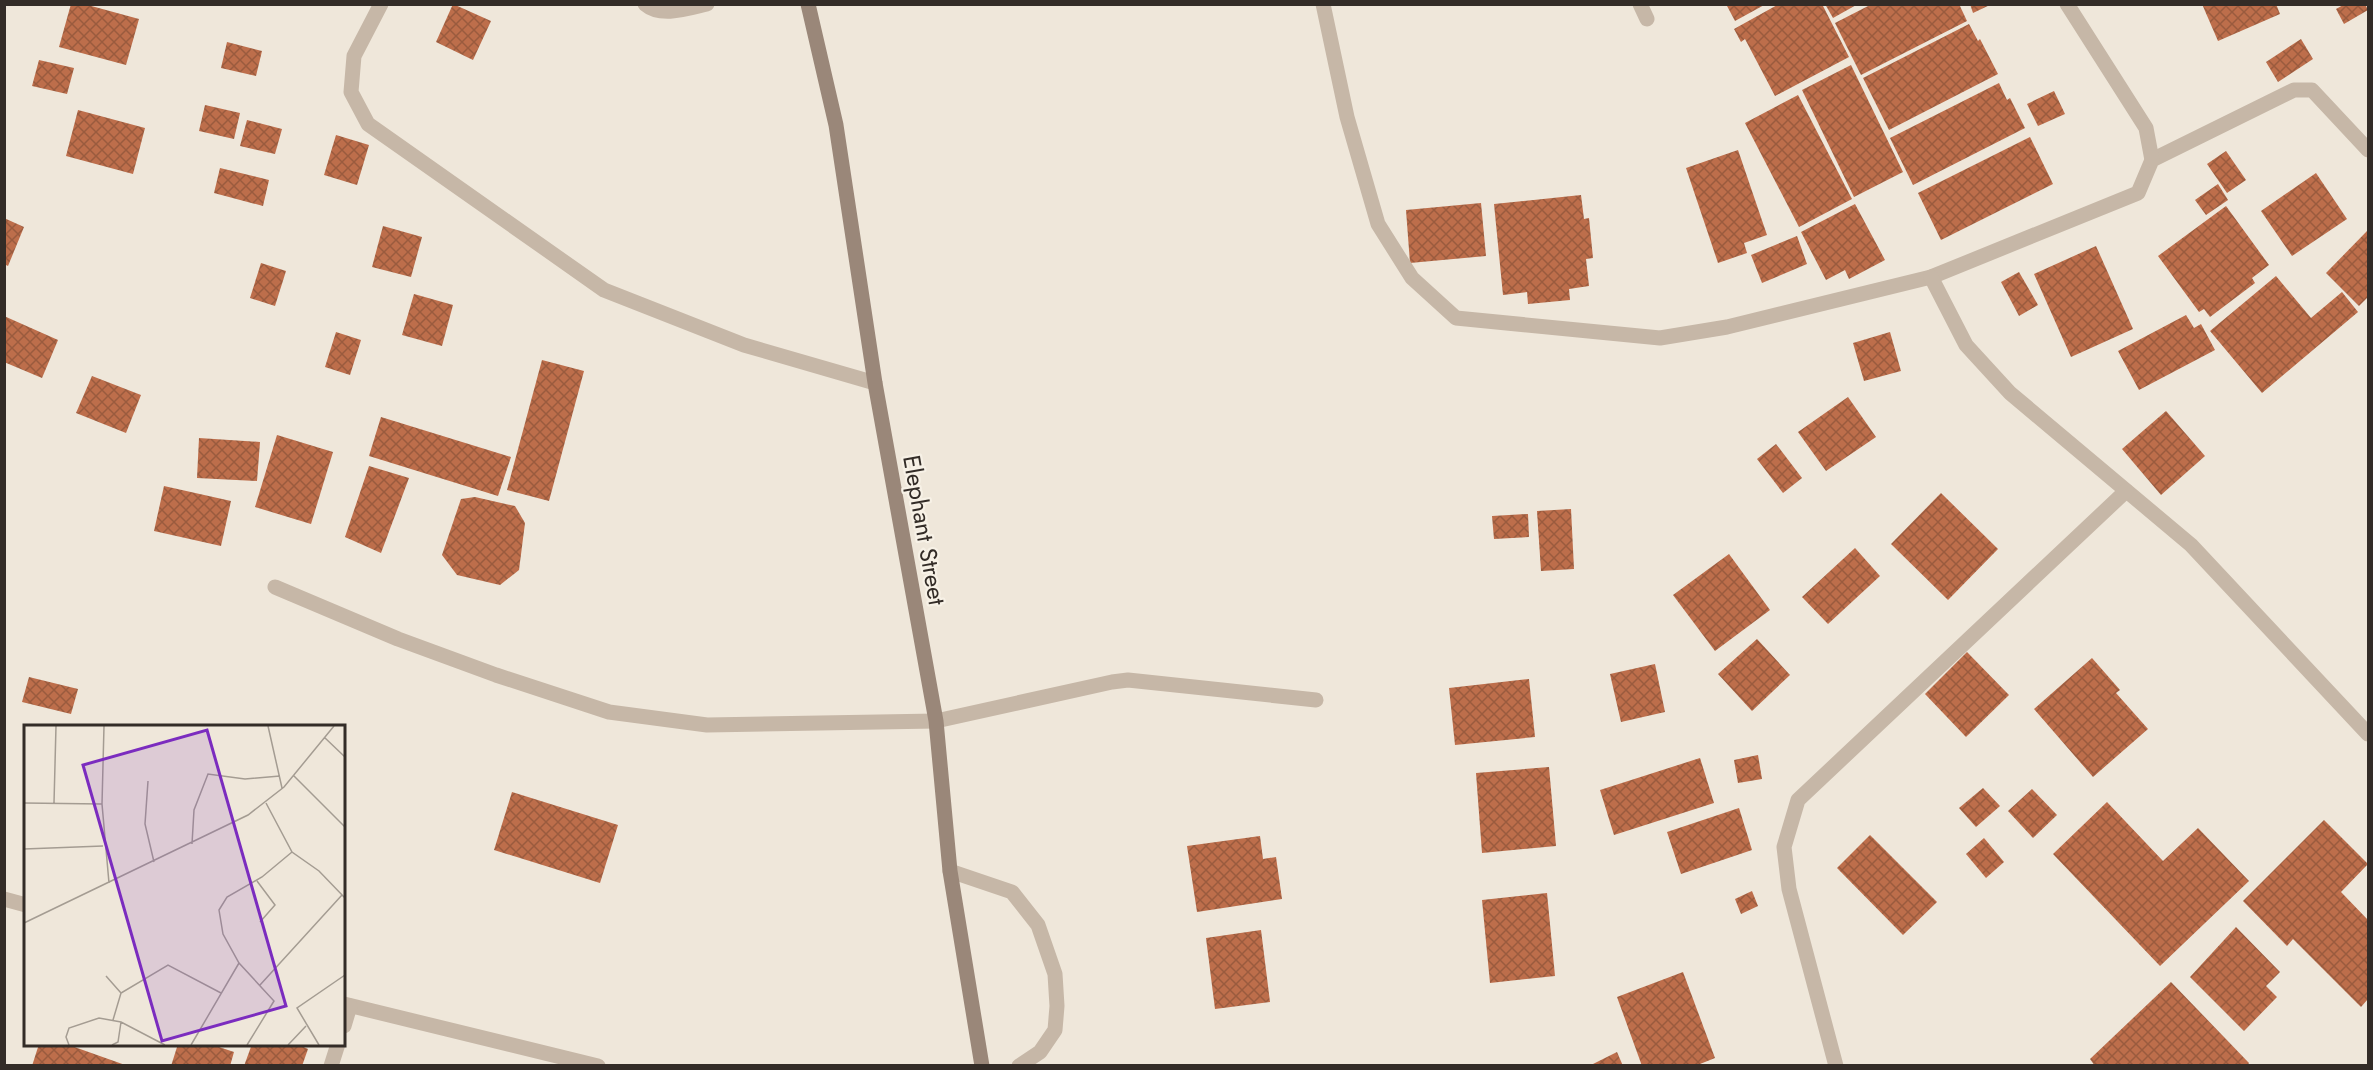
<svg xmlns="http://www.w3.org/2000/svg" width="2373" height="1070" viewBox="0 0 2373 1070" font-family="Jost,sans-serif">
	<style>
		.building { fill: url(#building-cross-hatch) }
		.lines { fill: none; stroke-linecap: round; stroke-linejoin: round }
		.lane { stroke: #c6b7a7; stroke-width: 15 }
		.street { stroke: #c6b7a7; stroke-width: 15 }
		.secondary { stroke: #9a8779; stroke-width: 15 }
		.labels { text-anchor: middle; stroke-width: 4.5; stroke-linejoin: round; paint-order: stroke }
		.street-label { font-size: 24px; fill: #332c27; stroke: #f7f1e6 }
		.inset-road { fill: none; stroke: #a49c92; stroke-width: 1.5 }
		.view { fill: #7b2cbf; fill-opacity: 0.15; stroke: #7b2cbf; stroke-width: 3 }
		.inset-edge { fill: none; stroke: #332c27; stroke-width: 3 }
	</style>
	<defs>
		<pattern id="building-cross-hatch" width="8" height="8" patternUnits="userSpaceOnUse" patternTransform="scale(1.5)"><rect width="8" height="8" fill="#bd6e4b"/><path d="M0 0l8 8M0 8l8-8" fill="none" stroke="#9a5b3e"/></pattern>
	</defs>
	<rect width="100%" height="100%" fill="#efe7da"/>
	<g class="building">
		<path d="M 71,4 L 84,4 L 139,19 L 126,65 L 59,47 Z"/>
		<path d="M 453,4 L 491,21 L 473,60 L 436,42 Z"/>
		<path d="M 1726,4 L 1766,4 L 1735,21 Z"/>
		<path d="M 1779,4 L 1822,4 L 1849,57 L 1775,96 L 1745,39 L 1741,42 L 1734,29 Z"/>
		<path d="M 1825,4 L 1858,4 L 1833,18 Z"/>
		<path d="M 1872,4 L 1959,4 L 1967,21 L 1861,75 L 1835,23 Z"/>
		<path d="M 1970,4 L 1992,4 L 1973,13 Z"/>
		<path d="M 2202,4 L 2276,4 L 2280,14 L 2218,41 Z"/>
		<path d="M 2345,4 L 2365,4 L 2368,10 L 2344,24 L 2336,9 Z"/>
		<path d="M 1969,24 L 1978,41 L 1980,39 L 1998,74 L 1889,130 L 1863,78 Z"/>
		<path d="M 2301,39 L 2313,59 L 2278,82 L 2266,62 Z"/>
		<path d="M 227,42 L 262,51 L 256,76 L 221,68 Z"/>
		<path d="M 39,60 L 74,68 L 67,94 L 32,86 Z"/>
		<path d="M 1851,65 L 1903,172 L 1854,197 L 1802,90 Z"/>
		<path d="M 1999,83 L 2007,100 L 2010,98 L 2025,128 L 1913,185 L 1890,138 Z"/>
		<path d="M 2054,91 L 2065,114 L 2038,126 L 2027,104 Z"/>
		<path d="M 1798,95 L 1852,199 L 1799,227 L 1745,123 Z"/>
		<path d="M 205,105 L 240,113 L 234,139 L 199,131 Z"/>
		<path d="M 78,110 L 145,128 L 133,174 L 66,156 Z"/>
		<path d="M 247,120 L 282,129 L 275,154 L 240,146 Z"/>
		<path d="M 336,135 L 369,145 L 357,185 L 324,175 Z"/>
		<path d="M 2030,137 L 2053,184 L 1941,240 L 1918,193 Z"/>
		<path d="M 1738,150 L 1767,235 L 1744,243 L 1747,253 L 1718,263 L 1686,168 Z"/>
		<path d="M 2226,151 L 2246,180 L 2227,193 L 2207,164 Z"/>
		<path d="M 220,168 L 269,180 L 263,206 L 214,193 Z"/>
		<path d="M 2316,173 L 2347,219 L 2292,256 L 2261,211 Z"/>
		<path d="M 2218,184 L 2228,200 L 2206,215 L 2195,200 Z"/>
		<path d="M 1581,195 L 1584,219 L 1589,218 L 1593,258 L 1586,259 L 1589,286 L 1569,289 L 1570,300 L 1528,304 L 1527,292 L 1503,295 L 1494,204 Z"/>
		<path d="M 1481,203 L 1486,256 L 1410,263 L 1406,210 Z"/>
		<path d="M 1855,204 L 1885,260 L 1849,279 L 1845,270 L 1826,280 L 1801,232 Z"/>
		<path d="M 2226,206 L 2269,265 L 2252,278 L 2255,283 L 2210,317 L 2204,309 L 2199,312 L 2158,256 Z"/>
		<path d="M 4,218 L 24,227 L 8,266 L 4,264 Z"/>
		<path d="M 383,226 L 422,237 L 411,277 L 372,267 Z"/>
		<path d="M 2368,230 L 2368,297 L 2359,306 L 2326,273 Z"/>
		<path d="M 1797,236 L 1807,264 L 1762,283 L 1751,255 Z"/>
		<path d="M 2096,246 L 2133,329 L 2071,357 L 2034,274 Z"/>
		<path d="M 261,263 L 286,271 L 275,306 L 250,298 Z"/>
		<path d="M 2019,272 L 2038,305 L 2019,316 L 2001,282 Z"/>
		<path d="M 2276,276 L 2311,318 L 2342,292 L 2358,312 L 2262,393 L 2210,331 Z"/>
		<path d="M 414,294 L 453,305 L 442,346 L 402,335 Z"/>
		<path d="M 2186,315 L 2194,328 L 2201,324 L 2215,350 L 2139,390 L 2118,351 Z"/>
		<path d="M 4,316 L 58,340 L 42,378 L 4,362 Z"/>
		<path d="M 336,332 L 361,340 L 350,375 L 325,367 Z"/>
		<path d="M 1890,332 L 1901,371 L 1864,381 L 1853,343 Z"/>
		<path d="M 542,360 L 584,371 L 549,501 L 507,490 Z"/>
		<path d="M 92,376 L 141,395 L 126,433 L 76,413 Z"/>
		<path d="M 1848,397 L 1876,437 L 1826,471 L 1798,432 Z"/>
		<path d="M 2166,411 L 2205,456 L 2161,495 L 2122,449 Z"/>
		<path d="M 381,417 L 511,457 L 498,496 L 369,456 Z"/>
		<path d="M 277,435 L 333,452 L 311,524 L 255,507 Z"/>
		<path d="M 199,438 L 260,442 L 257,481 L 197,478 Z"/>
		<path d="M 1776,444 L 1802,478 L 1783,493 L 1757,459 Z"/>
		<path d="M 369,466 L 409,478 L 381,553 L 345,537 Z"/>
		<path d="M 164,486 L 231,501 L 221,546 L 154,531 Z"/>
		<path d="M 1941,493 L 1998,549 L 1948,600 L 1891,544 Z"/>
		<path d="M 475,497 L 515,506 L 525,523 L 519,570 L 500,585 L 457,575 L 442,555 L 461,499 Z"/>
		<path d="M 1571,509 L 1574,569 L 1541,571 L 1537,511 Z"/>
		<path d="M 1528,514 L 1529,537 L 1494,539 L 1492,516 Z"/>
		<path d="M 1855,548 L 1880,576 L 1828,624 L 1802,597 Z"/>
		<path d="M 1729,554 L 1770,610 L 1715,651 L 1673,595 Z"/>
		<path d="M 1757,639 L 1790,675 L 1752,711 L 1718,674 Z"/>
		<path d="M 1967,652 L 2009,695 L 1966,737 L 1925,694 Z"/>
		<path d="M 2092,658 L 2120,690 L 2116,693 L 2148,729 L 2093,777 L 2034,709 Z"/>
		<path d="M 1655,664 L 1665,712 L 1621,722 L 1610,674 Z"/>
		<path d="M 29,677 L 78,689 L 71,714 L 22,702 Z"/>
		<path d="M 1529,679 L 1535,737 L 1455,745 L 1449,688 Z"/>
		<path d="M 1758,755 L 1762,779 L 1738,783 L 1734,760 Z"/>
		<path d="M 1700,758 L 1714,803 L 1614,835 L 1600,790 Z"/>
		<path d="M 1549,767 L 1556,846 L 1482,853 L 1476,773 Z"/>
		<path d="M 1983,788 L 2000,806 L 1976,827 L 1959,808 Z"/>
		<path d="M 2032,789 L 2057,815 L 2033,838 L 2008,811 Z"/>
		<path d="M 512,792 L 618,825 L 600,883 L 494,850 Z"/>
		<path d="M 2107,802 L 2163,861 L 2198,828 L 2249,881 L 2160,966 L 2053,854 Z"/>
		<path d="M 1739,808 L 1752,850 L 1681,874 L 1667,832 Z"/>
		<path d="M 2324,820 L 2368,864 L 2341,892 L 2368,920 L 2368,999 L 2361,1007 L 2293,939 L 2287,946 L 2243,901 Z"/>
		<path d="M 1870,835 L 1937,902 L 1903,935 L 1837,868 Z"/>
		<path d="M 1260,836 L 1263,859 L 1276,857 L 1282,899 L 1197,912 L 1187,846 Z"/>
		<path d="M 1984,838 L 2004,862 L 1986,878 L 1966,854 Z"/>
		<path d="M 1752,891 L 1758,906 L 1741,914 L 1735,899 Z"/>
		<path d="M 1547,893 L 1555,976 L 1490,983 L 1482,900 Z"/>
		<path d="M 2236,927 L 2280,972 L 2266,986 L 2277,997 L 2244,1031 L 2190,977 Z"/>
		<path d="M 1261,930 L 1270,1002 L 1215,1009 L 1206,938 Z"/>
		<path d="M 1683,972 L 1715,1058 L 1695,1066 L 1642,1066 L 1617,997 Z"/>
		<path d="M 2171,982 L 2249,1063 L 2247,1066 L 2095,1066 L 2090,1059 Z"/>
		<path d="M 39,1044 L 66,1044 L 128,1066 L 32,1066 Z"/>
		<path d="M 178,1044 L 210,1044 L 234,1052 L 230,1066 L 171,1066 Z"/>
		<path d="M 252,1044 L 297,1044 L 308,1049 L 302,1066 L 244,1066 Z"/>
		<path d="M 1617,1052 L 1623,1066 L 1589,1066 Z"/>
	</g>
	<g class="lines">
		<g class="lane">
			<path d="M 645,4 C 661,18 689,8 707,4"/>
			<path d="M 936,721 L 1112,682 L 1128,680 L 1316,700"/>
			<path d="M 950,871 L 1012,892 L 1038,925 L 1055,974 L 1057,1006 L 1055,1030 L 1040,1052 L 1019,1066"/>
		</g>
		<g class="street">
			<path d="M 381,4 L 354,56 L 351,92 L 368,124 L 604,290 L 744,345 L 875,383"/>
			<path d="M 1323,4 L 1347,117 L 1378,224 L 1412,278 L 1456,318 L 1660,338 L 1727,327 L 1931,277 L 2138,193 L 2152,160 L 2294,90 L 2312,90 L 2368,150"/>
			<path d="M 1640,4 L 1647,19"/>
			<path d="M 2067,4 L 2146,128 L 2152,160"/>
			<path d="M 1931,277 L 1966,345 L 2010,393 L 2191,545 L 2368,734"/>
			<path d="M 275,587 L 398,639 L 496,675 L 609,712 L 707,725 L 936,721"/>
			<path d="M 4,899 L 26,905"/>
			<path d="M 344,1004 L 598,1066"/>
			<path d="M 344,1026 L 350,1006"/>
			<path d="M 331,1066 L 338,1044"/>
			<path d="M 1836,1066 L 1789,889 L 1784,847 L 1798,800 L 2126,491"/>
		</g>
		<path class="secondary" d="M 808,4 L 836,125 L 875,383 L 936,721 L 950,871 L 982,1066"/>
	</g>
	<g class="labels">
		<g class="street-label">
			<text transform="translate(924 530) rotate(80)" y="8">Elephant Street</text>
		</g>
	</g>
	<g transform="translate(24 725)">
		<rect width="321" height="321" fill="#efe7da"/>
		<path class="inset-road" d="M 80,1 L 78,79 L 85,158M 244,1 L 258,63M 300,12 L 321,32M 269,50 L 321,102M 124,56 L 121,99 L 130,137M 0,78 L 78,79M 30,78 L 32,1M 242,78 L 268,127 L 295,146 L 321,173M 168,119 L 170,85 L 184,49 L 221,54 L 256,51M 0,124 L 79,121M 233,156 L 251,180 L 236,197M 0,198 L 224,90 L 260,62 L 310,1M 82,251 L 97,268M 236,260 L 318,170M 89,295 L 97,268 L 144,240 L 197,268M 45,320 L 42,312 L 45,303 L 75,293 L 97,297 L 141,320M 88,320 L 94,317 L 97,297M 167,320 L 215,238M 223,320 L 250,276 L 215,238 L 199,209 L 195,185 L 203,172 L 238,152 L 268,127M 264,320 L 282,301M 295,320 L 273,283 L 321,250"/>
		<path class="view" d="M 183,5 L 262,281 L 138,316 L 59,40 Z"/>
		<rect width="321" height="321" class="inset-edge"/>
	</g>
	<rect width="2373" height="1070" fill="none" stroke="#332c27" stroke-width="12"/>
</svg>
